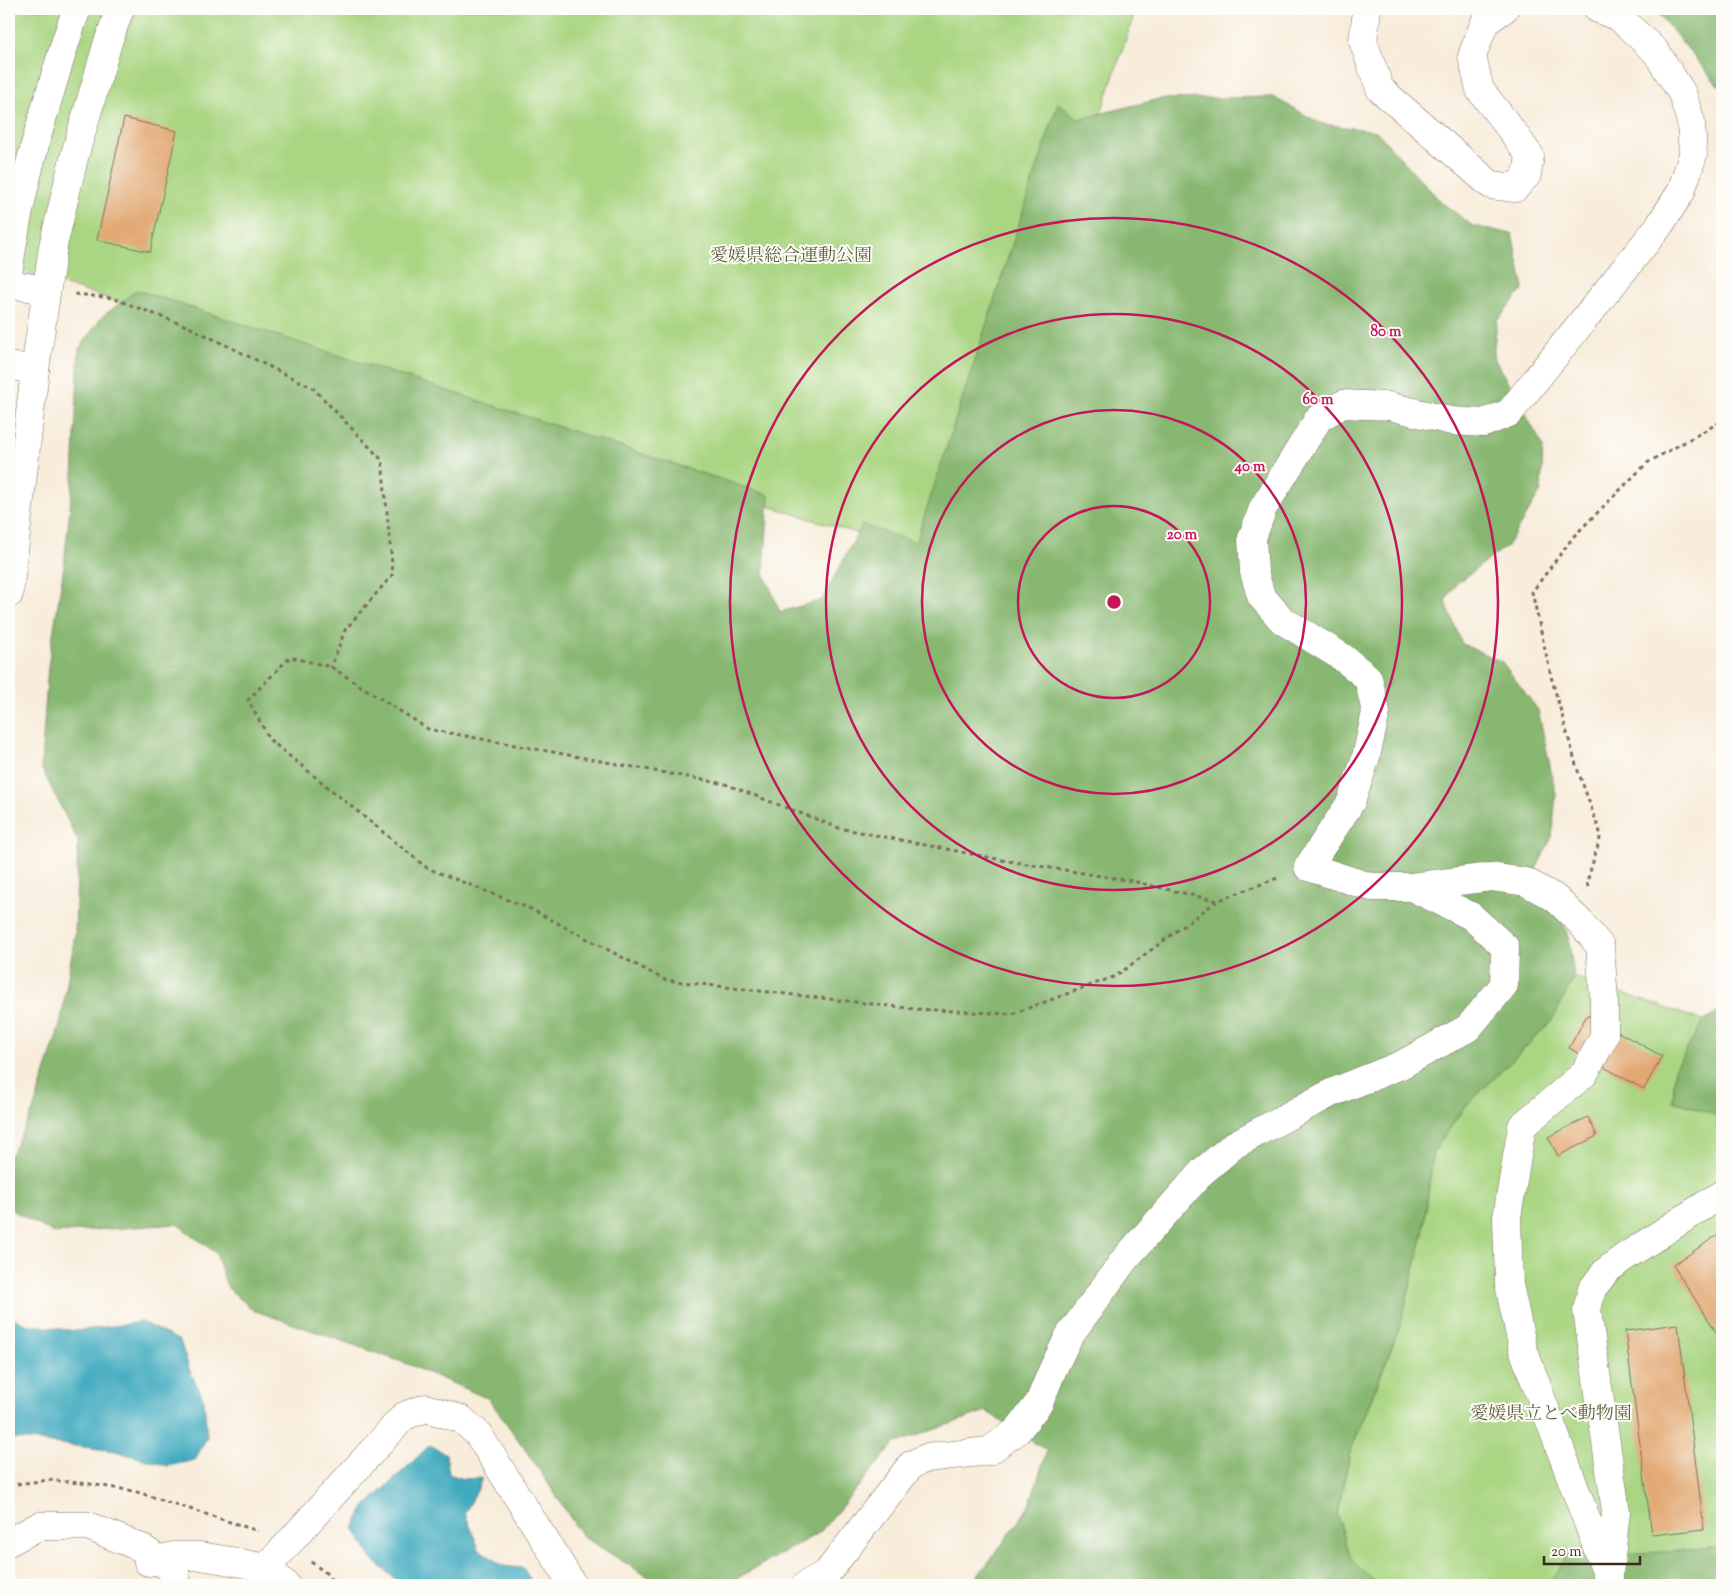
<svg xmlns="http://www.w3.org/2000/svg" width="1731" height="1594" viewBox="0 0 1731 1594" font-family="'Sorts Mill Goudy','Noto Serif JP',serif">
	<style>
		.green { fill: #aad683; stroke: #728050 }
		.forest { fill: #87b771; stroke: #617048 }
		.water { fill: #40aabf; stroke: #3e6a6e }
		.building { fill: #e2a973 }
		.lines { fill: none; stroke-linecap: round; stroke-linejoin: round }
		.minor-casing { stroke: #7d6e60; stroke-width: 29 }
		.path { stroke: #7d6e60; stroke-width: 3; stroke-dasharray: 4 4; stroke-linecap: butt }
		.minor { stroke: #fff; stroke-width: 28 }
		.ring { fill: none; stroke: #c2185b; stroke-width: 2.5 }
		.labels { text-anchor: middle; stroke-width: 4; stroke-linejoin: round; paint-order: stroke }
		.park-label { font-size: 18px; fill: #5c5e3c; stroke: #fdfcf7 }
		.centre { fill: #c2185b; stroke: #fdfcf7; stroke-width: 2.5 }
		.ring-label { font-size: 15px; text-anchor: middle; font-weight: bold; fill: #c2185b; stroke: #fdfcf7; stroke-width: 4; stroke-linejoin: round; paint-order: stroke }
	</style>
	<rect width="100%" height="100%" fill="#fdfcf7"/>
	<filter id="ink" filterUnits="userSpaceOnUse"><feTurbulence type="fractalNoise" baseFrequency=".02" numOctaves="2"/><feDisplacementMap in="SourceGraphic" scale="10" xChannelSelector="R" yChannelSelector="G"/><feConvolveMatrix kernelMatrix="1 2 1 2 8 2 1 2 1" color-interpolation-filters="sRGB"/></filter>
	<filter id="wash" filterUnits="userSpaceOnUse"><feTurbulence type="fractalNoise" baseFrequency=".0096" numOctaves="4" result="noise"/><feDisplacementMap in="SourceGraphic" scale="20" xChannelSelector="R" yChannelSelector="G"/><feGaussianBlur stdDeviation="1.12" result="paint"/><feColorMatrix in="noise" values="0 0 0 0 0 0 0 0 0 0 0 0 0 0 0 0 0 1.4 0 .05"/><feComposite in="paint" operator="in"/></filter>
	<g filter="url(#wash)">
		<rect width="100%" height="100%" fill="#f8ecda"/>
		<g class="green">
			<path d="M 9,9 L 1136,9 L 950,562 L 464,412 L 9,267 Z"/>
			<path d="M 1574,977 L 1704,1021 L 1675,1069 L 1673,1100 L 1722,1117 L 1722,1585 L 1315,1585 L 1337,1514 L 1350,1453 L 1400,1326 L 1423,1234 L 1433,1153 L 1462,1110 L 1543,1029 Z"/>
		</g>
		<g class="forest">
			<path d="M 1656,9 L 1722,9 L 1722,87 L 1717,84 L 1661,17 Z"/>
			<path d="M 1273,97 L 1322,124 L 1376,131 L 1441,202 L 1473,226 L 1512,234 L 1524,288 L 1497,321 L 1493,356 L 1543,446 L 1541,491 L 1507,546 L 1456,584 L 1445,601 L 1462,644 L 1502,662 L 1538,710 L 1556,794 L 1552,837 L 1535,871 L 1568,933 L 1574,977 L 1552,1021 L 1462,1110 L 1433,1153 L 1423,1234 L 1400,1326 L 1350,1453 L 1337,1513 L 1352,1561 L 1379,1585 L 970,1585 L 995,1554 L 1028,1508 L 1047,1451 L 986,1411 L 894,1444 L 820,1532 L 725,1585 L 655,1581 L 582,1536 L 539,1469 L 489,1399 L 405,1363 L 253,1310 L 227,1287 L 216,1253 L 177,1224 L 54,1233 L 12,1210 L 9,1181 L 9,1158 L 33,1111 L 60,1025 L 75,935 L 78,841 L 41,767 L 48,666 L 64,566 L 73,479 L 79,349 L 102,317 L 137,290 L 769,495 L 764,573 L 780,612 L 822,600 L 862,525 L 916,542 L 1058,103 L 1079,119 L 1159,99 Z"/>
			<path d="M 1722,1010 L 1722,1117 L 1673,1101 L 1675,1069 L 1704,1021 Z"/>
			<path d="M 1722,1546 L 1722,1585 L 1548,1585 L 1567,1555 L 1666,1552 Z"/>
		</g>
		<g class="water">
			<path d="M 9,1315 L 25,1324 L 76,1331 L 142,1322 L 180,1341 L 190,1371 L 204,1400 L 207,1437 L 195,1460 L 168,1466 L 115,1451 L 29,1440 L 9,1439 Z"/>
			<path d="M 430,1445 L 446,1454 L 449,1474 L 463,1479 L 482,1478 L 477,1491 L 465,1513 L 479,1549 L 503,1566 L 523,1568 L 534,1585 L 402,1585 L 371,1558 L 354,1528 L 365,1507 Z"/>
		</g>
		<g id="blocks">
			<g class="building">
				<path d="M 124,118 L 177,131 L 150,252 L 97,240 Z"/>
				<path d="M 1587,1015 L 1662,1056 L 1644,1089 L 1569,1048 Z"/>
				<path d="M 1588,1117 L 1597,1136 L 1558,1156 L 1548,1137 Z"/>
				<path d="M 1722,1232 L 1722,1341 L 1673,1265 Z"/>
				<path d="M 1678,1324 L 1704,1529 L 1652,1535 L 1625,1331 Z"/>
			</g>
		</g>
	</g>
	<g filter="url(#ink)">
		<use href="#blocks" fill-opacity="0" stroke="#7d6e60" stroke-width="1"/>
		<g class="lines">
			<g class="minor-casing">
				<g id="minor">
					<path d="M 1367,9 L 1363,41 L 1380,89 L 1491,185 L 1515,188 L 1527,175 L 1530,156 L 1509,127 L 1480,90 L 1472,56 L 1485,22 L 1504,9"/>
					<path d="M 1598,9 L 1619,17 L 1656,52 L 1682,93 L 1691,122 L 1693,155 L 1681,192 L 1659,226 L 1509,413 L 1484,423 L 1451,421 L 1389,406 L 1343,404 L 1319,418 L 1263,508 L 1252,538 L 1254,572 L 1261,596 L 1282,620 L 1342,657 L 1368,678 L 1376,712 L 1366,757 L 1351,802 L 1308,867 L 1371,887 L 1411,887 L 1491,877 L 1526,882 L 1555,898 L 1580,922 L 1600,946 L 1604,999 L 1604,1037 L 1584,1074 L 1522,1126 L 1507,1217 L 1509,1285 L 1523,1349 L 1611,1585"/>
					<path d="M 9,268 C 17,210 32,152 49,96 C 58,67 66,37 77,9"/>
					<path d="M 9,284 L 46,290"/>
					<path d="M 9,366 L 35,370"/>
					<path d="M 9,594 L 35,370 L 53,246 L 75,154 L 108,42 L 120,9"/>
					<path d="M 9,1542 L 39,1526 L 88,1526 L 142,1548 L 175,1572 L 177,1585"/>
					<path d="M 148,1562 L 174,1556 L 200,1556 L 231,1561 L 266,1568 L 286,1585"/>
					<path d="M 266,1568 L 404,1416 L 426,1408 L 461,1419 L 478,1434 L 573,1585"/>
					<path d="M 1609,1574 L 1616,1512 L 1587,1310 L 1592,1289 L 1606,1271 L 1623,1258 L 1722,1194"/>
					<path d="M 806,1585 L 827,1573 L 911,1465 L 926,1458 L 989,1451 L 1017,1431 L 1039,1403 L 1052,1371 L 1069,1336 L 1124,1260 L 1202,1172 L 1234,1145 L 1331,1093 L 1401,1065 L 1468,1028 L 1504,985 L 1505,947 L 1471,916 L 1411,887"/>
				</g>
			</g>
			<g class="path">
				<path d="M 75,294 L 112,298 L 189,327 L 313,388 L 382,460 L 393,574 L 345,630 L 331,667"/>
				<path d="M 1588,887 L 1587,882 L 1601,835 L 1577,768 L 1552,680 L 1532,592 L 1574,536 L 1647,463 L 1722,421"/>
				<path d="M 1217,901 L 1132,881 L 1002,860 L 839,828 L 725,784 L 428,729 L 331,667 L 290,657 L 248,700 L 270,740 L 427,868 L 531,909 L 665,980 L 916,1009 L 1012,1014 L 1116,976 L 1217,901 L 1280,877"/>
				<path d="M 9,1485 L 48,1480 L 90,1484 L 134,1491 L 258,1531"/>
				<path d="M 311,1562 L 326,1573 L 335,1585"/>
			</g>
			<use href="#minor" class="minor"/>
		</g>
	</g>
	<g class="ring">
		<circle cx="1114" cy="602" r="96"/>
		<circle cx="1114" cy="602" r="192"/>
		<circle cx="1114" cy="602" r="288"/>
		<circle cx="1114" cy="602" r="384"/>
	</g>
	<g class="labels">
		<g class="park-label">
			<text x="791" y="261">愛媛県総合運動公園</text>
			<text x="1551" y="1419">愛媛県立とべ動物園</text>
		</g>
	</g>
	<circle cx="1114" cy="602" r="8" class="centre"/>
	<g class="ring-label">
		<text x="1386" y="336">80 m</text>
		<text x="1318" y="404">60 m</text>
		<text x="1250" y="471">40 m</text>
		<text x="1182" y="539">20 m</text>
	</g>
	<rect width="1731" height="1594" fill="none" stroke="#fdfcf7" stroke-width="30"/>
	<path d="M1544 1556v8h96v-8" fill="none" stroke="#3b2a1e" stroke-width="2.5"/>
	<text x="1551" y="1556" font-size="15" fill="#3b2a1e" stroke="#fdfcf7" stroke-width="4" paint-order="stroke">20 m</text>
</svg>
